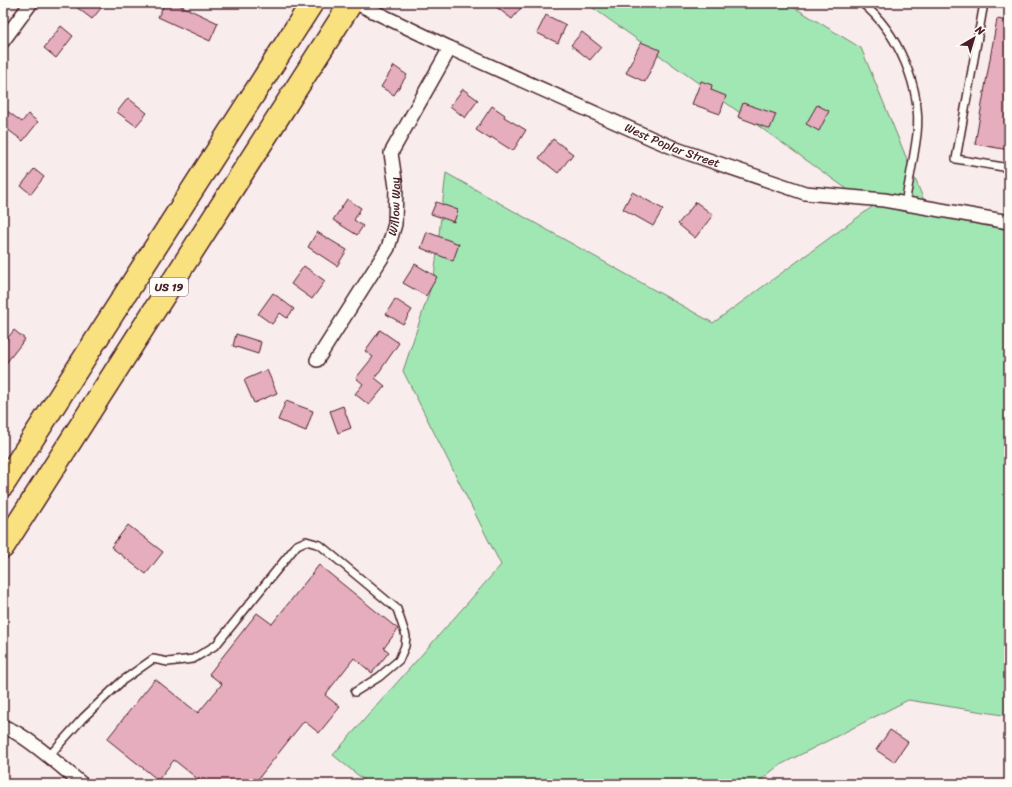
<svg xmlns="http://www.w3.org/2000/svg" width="1012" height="787" viewBox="0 0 1012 787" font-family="Sriracha,sans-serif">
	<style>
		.green { fill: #a1e7b3; stroke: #76836f }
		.building { fill: #e5adbe; stroke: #4a1f2b }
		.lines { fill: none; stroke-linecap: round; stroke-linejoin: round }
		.service-casing { stroke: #4a1f2b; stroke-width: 10 }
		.minor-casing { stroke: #4a1f2b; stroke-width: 16 }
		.motorway-casing { stroke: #4a1f2b; stroke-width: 25 }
		.service { stroke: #fdfcf7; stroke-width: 7 }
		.minor { stroke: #fdfcf7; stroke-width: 13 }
		.motorway { stroke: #fae180; stroke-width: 22 }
		.labels { text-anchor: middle; stroke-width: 3; stroke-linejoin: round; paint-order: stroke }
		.shield { fill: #fdfcf7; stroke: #806168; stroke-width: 1 }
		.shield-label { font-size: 11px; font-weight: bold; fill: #4a1f2b }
		.street-label { font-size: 12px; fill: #4a1f2b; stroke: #fdfcf7 }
	</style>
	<rect width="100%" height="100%" fill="#f8ecec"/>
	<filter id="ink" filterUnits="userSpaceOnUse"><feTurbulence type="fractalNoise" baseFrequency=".025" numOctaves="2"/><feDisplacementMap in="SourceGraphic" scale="8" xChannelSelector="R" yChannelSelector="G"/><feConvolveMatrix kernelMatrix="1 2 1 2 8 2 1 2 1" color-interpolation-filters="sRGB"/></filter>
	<g filter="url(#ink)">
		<path class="green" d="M 586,3 L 787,3 L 861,48 L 930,215 L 1009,230 L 1009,716 L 908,700 L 778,766 L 756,784 L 369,784 L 333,755 L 501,565 L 403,371 L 434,278 L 446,173 L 713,323 L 872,207 Z"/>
		<g class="building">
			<path d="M 71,3 L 96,3 L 102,7 L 92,19 Z"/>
			<path d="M 165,3 L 175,3 L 218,23 L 210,41 L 158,17 Z"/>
			<path d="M 491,3 L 525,3 L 512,19 Z"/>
			<path d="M 546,15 L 566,25 L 558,43 L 537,33 Z"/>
			<path d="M 997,19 L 1009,21 L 1009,150 L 975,144 Z"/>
			<path d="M 61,26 L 73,36 L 56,58 L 44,48 Z"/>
			<path d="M 582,32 L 601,47 L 590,60 L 571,45 Z"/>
			<path d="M 641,42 L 660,50 L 645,82 L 626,73 Z"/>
			<path d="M 394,66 L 407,75 L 394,95 L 381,87 Z"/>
			<path d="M 701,81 L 712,85 L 711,90 L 726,96 L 720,114 L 692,104 Z"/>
			<path d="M 463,89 L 478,100 L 465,118 L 450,106 Z"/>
			<path d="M 128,98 L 147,113 L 136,126 L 117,112 Z"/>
			<path d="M 743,103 L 776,114 L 770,129 L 738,117 Z"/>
			<path d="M 817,105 L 829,111 L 819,131 L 806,124 Z"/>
			<path d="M 492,106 L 505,115 L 504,117 L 526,130 L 513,151 L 491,137 L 490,139 L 476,130 Z"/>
			<path d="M 3,108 L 22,122 L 28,114 L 38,122 L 23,141 L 3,126 Z"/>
			<path d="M 553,139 L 573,154 L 558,173 L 539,158 Z"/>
			<path d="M 34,169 L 44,177 L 31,194 L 21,186 Z"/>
			<path d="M 632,192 L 663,209 L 653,226 L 623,209 Z"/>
			<path d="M 347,199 L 361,208 L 354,220 L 363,226 L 357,235 L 333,220 Z"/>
			<path d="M 436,202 L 458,210 L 454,222 L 431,214 Z"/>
			<path d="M 696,202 L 713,215 L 695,238 L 678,224 Z"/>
			<path d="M 317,232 L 347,250 L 337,266 L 308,247 Z"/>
			<path d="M 427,232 L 459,244 L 453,261 L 421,248 Z"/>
			<path d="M 415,264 L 437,277 L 426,296 L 403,283 Z"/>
			<path d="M 304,266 L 325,281 L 312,299 L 291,284 Z"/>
			<path d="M 273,293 L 294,309 L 287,318 L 280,313 L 272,324 L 258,314 Z"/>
			<path d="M 395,299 L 412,310 L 403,324 L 386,314 Z"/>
			<path d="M 14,330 L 25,339 L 3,367 L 3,344 Z"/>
			<path d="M 380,330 L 399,343 L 375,378 L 385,386 L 369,405 L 355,394 L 363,384 L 356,378 L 373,357 L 365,351 Z"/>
			<path d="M 236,334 L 261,342 L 258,354 L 233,346 Z"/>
			<path d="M 267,370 L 277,393 L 254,403 L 244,380 Z"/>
			<path d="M 286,401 L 313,411 L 306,431 L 278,420 Z"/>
			<path d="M 343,406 L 351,428 L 338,433 L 330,411 Z"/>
			<path d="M 128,525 L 163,552 L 146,574 L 111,547 Z"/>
			<path d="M 319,565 L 398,629 L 384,648 L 389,652 L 372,673 L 354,658 L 325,695 L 340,707 L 319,733 L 304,721 L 254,784 L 204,784 L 174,760 L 158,780 L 107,739 L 155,679 L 198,713 L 222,684 L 209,674 L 257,613 L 272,624 Z"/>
			<path d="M 890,730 L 908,742 L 894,762 L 876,750 Z"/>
		</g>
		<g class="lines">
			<g class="service-casing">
				<g id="service">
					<path d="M 862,3 C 898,32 922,88 917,134 C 914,158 909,181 905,204"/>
					<path d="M 984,3 L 956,159 L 1009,168"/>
					<path d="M 48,757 L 83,718 L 122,681 L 153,659 L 168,662 L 193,659 L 216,645 L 297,545 L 306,541 L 320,545 L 397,609 L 406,636 L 405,646 L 399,660 L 379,677 L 355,692"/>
				</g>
			</g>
			<g class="minor-casing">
				<g id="minor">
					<path id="s1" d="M 356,3 L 450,48 L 653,139 L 679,150 L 805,193 L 884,200 L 1009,222"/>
					<path d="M 3,41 L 31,3"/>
					<path id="s2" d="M 317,360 L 388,248 L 395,224 L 396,187 L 391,153 L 450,48"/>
					<path d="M 3,727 C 21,730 66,771 82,784"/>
				</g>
			</g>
			<g class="motorway-casing">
				<g id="motorway">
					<path d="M 3,485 L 312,3"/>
					<path d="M 3,547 L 351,3"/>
				</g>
			</g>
			<use href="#service" class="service"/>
			<use href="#minor" class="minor"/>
			<use href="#motorway" class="motorway"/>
		</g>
	</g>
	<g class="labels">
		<rect class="shield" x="150" y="278" width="38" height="18" rx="3"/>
		<g class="shield-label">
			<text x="169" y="291">US 19</text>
		</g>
		<g class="street-label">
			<text dy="4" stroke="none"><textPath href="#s1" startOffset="347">West Poplar Street</textPath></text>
			<text dy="4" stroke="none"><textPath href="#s2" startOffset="175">Willow Way</textPath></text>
		</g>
	</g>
	<rect width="1012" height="787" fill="none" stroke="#fdfcf7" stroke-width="16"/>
	<rect x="8" y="8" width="996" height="771" fill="none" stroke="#4a1f2b" stroke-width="1.5" filter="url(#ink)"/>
	<g transform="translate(974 38) rotate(38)" stroke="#fdfcf7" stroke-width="3" paint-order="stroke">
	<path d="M0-3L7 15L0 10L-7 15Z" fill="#4a1f2b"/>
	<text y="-6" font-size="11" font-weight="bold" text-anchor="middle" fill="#4a1f2b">N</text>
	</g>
</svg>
